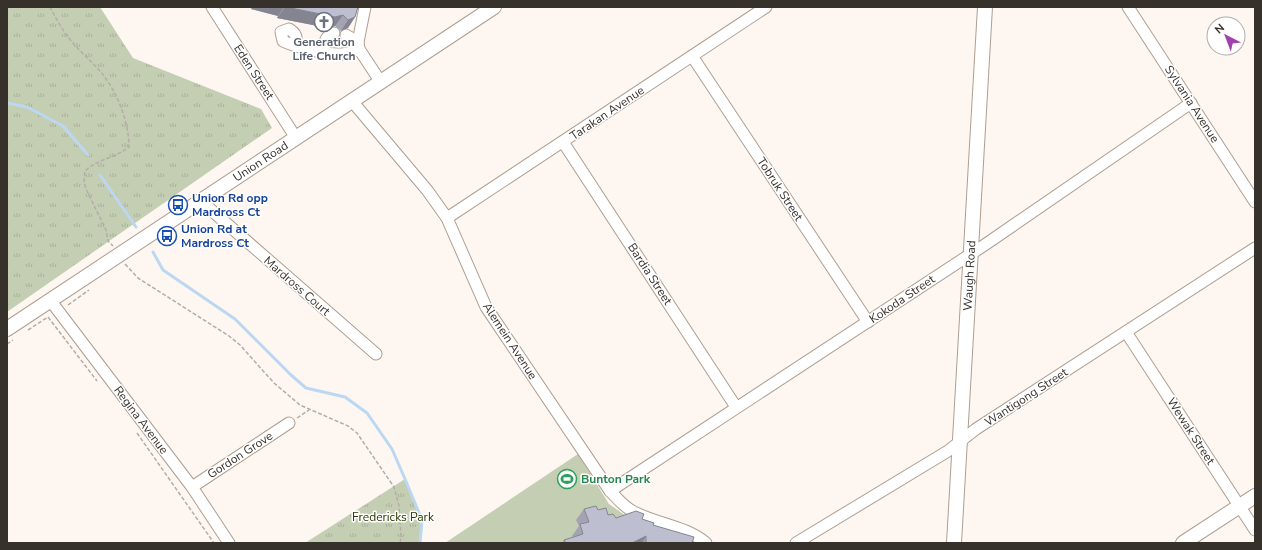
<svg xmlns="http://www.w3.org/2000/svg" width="1262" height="550" viewBox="0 0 1262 550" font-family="'Nunito Sans',sans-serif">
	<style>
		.park { fill: url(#park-tufts) }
		.garden { fill: #c4ceb3 }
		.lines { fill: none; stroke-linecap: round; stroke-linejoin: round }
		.stream { stroke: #bcd7f2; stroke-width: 3 }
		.minor-casing { stroke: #ae9e91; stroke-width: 13 }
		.major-casing { stroke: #ae9e91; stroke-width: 16 }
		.path { stroke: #b4ada7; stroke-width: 1.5; stroke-dasharray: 4 2; stroke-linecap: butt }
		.minor { stroke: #fff; stroke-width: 11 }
		.major { stroke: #fff; stroke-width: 14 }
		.wall { fill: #a3a3b4 }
		.shaded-wall { fill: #858592 }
		.building { fill: #bebed1; stroke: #858592 }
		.labels { text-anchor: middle; stroke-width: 3; stroke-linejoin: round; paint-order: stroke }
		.worship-label { font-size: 12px; font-weight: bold; fill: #5b616d; stroke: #fff }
		.street-label { font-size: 12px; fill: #37312b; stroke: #fff }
		.transit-label { font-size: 12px; font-weight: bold; fill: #164399; stroke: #fff; text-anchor: start }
		.leisure-label { font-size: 12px; font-weight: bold; fill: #27864d; stroke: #fff; text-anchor: start }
		.park-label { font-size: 12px; fill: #293700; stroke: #fff }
	</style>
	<defs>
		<pattern id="park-tufts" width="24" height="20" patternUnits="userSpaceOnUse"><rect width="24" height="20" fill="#c4ceb3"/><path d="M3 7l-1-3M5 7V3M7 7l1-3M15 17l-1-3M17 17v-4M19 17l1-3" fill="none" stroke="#a9b19a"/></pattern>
	</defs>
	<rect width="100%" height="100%" fill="#fef7f1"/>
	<g class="park">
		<path d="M 7,7 L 100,7 L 133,58 L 261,109 L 272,128 L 7,312 Z"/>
		<path d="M 405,479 L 422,520 L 420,543 L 305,543 Z"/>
	</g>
	<path class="garden" d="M 578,454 L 609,504 L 629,518 L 685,543 L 445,543 Z"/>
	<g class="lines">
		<g class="stream">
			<path d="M 7,103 L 27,107 L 63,126 L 88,155"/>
			<path d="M 100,175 L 136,227"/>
			<path d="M 153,252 L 163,270 L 235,319 L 291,375 L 306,388 L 345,397 L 367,413 L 392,449 L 405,479 L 422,520 L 420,543"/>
		</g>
		<g class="minor-casing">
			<g id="minor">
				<path d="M 212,7 L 296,138"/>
				<path d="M 365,7 L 358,42 L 359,49 L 380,81"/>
				<path d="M 1128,7 L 1255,202"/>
				<path d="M 346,35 L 358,42"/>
				<path d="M 296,45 C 297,37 296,33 289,29 L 281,32 L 283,41 C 295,47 328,55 341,54 C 347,54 353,51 359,49"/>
				<path d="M 324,52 C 324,43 325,36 334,33"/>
				<path d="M 692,56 L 868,322"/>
				<path d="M 351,100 L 427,190 L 447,218 L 486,307 L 610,491 C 618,499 624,507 634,512 C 657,524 686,526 706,543"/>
				<path d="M 563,142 L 736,407"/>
				<path d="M 203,200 L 210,209 L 376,354"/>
				<path d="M 447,218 L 766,7"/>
				<path d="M 50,300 L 192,487 L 229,543"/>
				<path d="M 1126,332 L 1255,530"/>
				<path d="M 192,487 L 289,423"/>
				<path d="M 610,491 L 986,244 L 1191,103"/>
				<path d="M 796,543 L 948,451 L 976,429 L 1255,248"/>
			</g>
		</g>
		<g class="major-casing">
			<g id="major">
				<path id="s1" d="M 7,329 L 494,7"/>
				<path id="s2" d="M 954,543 L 985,7"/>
				<path d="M 1183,543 L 1255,496"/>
			</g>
		</g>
		<g class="path">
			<path d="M 50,7 C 56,19 64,33 73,43 C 83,55 95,64 104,76 C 119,96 129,124 129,147 C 115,158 98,159 85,171 L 84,183 L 87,191 L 106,230 L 108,241 L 113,246"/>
			<path d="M 125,264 L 138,278 L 229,336 L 240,345 L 274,383 L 300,405 L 348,426 L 357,433 L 394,487 L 399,506 L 401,537 L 400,543"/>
			<path d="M 68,305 L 89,290"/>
			<path d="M 48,317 L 97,381"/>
			<path d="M 28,330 L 48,317"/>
			<path d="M 7,344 L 13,340"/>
			<path d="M 297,418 L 309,410"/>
			<path d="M 137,433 L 214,543"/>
		</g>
		<use href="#minor" class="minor"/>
		<use href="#major" class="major"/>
	</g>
	<g class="wall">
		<path d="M 252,7 L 358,7 L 355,17 L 348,28 L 341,31 L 335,26 L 328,28 L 277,18 L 278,16 L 251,9 Z"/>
		<path d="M 584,509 L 598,510 L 616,518 L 642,519 L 692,543 L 562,543 L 564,540 L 573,537 L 572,536 L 579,526 L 576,520 Z"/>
	</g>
	<g class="shaded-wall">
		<path d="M 253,7 L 284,7 L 278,16 L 251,9 Z"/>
		<path d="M 285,7 L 286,7 L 343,15 L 335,26 L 328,28 L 277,18 Z"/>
		<path d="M 355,17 L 348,28 L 341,31 L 348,20 Z"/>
		<path d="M 646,536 L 642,543 L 632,543 Z"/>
	</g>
	<g class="building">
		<path d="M 286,7 L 358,7 L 355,17 L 348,20 L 343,15 L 335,17 Z"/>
		<path d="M 596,506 L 598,510 L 606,508 L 608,515 L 613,514 L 616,518 L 636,511 L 644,514 L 642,519 L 654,523 L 653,525 L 694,537 L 692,543 L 646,543 L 646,536 L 632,543 L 566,543 L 564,540 L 583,534 L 580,524 L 589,522 L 584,509 Z"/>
	</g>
	<defs>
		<g id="church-ring" transform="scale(1)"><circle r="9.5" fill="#fff" stroke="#6b7280" stroke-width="1.5"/><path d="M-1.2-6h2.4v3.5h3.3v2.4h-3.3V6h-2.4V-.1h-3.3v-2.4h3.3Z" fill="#6b7280"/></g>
		<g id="bus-ring" transform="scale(1)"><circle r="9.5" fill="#fff" stroke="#1a4fb4" stroke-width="1.5"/><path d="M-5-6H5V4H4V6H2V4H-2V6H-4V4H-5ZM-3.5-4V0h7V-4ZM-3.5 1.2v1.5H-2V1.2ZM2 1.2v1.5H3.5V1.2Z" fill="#1a4fb4"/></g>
		<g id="stadium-ring" transform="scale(1)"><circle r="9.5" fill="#fff" stroke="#2e9e5b" stroke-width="1.5"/><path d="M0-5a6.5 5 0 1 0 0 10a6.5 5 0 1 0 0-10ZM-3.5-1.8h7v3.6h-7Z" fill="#2e9e5b"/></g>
	</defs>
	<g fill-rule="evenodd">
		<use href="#church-ring" x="324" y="22"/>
		<use href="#bus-ring" x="178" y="205"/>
		<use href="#bus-ring" x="167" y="236"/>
		<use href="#stadium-ring" x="567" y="479"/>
	</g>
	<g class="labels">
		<g class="worship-label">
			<text x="324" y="46">Generation<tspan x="324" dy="14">Life Church</tspan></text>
		</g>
		<g class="street-label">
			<text transform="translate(254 72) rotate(57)" y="4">Eden Street</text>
			<text transform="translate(1192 104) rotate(57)" y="4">Sylvania Avenue</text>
			<text transform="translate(607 113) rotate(-34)" y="4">Tarakan Avenue</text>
			<text dy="4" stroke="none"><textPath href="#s1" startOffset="304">Union Road</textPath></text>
			<text transform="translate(780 189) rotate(57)" y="4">Tobruk Street</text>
			<text transform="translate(650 274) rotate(57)" y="4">Bardia Street</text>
			<text dy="4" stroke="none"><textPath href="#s2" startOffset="268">Waugh Road</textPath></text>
			<text transform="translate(297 286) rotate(41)" y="4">Mardross Court</text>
			<text transform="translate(902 299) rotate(-34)" y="4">Kokoda Street</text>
			<text transform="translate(510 341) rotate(57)" y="4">Alemein Avenue</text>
			<text transform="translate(1026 397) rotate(-33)" y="4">Wantigong Street</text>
			<text transform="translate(141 420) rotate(53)" y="4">Regina Avenue</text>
			<text transform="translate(1191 431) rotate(57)" y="4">Wewak Street</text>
			<text transform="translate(240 455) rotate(-33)" y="4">Gordon Grove</text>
		</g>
		<g class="transit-label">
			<text x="192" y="202">Union Rd opp<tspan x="192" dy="14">Mardross Ct</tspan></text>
			<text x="181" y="233">Union Rd at<tspan x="181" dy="14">Mardross Ct</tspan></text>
		</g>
		<g class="leisure-label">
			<text x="581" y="483">Bunton Park</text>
		</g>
		<g class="park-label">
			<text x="393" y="521">Fredericks Park</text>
		</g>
	</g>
	<rect width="1262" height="550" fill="none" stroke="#37312b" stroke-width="16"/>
	<g transform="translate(1226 36) rotate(318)"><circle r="19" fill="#ffffff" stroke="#afadaa"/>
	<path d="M0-3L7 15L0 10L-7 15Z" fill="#a143ad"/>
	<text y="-6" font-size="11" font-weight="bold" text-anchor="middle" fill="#37312b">N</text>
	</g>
</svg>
